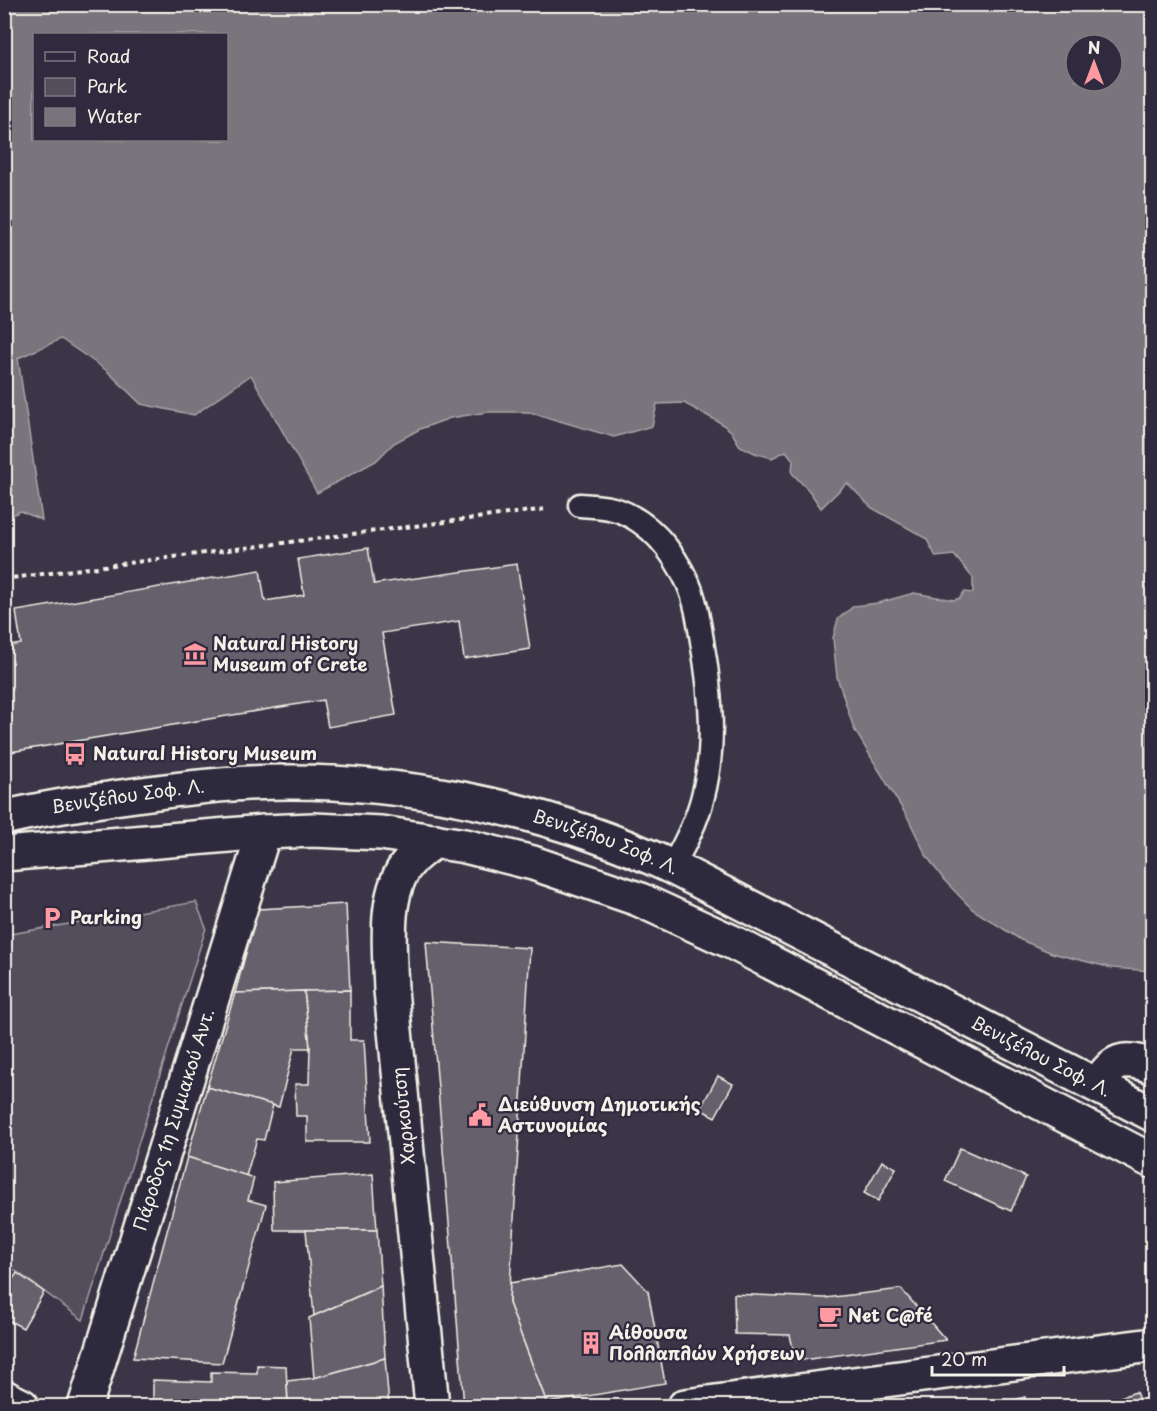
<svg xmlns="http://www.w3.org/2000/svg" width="1157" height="1411" viewBox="0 0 1157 1411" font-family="'Playpen Sans',sans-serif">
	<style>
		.green { fill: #534e5c; stroke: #a4a0a2; stroke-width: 1.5 }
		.water { fill: #78747b; stroke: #aaa6a7; stroke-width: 1.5; fill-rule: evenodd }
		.building { fill: #65616c; stroke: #f4f1e8; stroke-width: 1.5 }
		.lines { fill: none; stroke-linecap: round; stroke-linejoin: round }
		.lane-casing { stroke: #f4f1e8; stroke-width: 27 }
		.street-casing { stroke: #f4f1e8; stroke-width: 38 }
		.primary-casing { stroke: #f4f1e8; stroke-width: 38 }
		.path { stroke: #f4f1e8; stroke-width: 4; stroke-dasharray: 4.5 4.5; stroke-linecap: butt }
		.lane { stroke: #2f2a3d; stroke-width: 22 }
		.street { stroke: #2f2a3d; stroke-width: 33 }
		.primary { stroke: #2f2a3d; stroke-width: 33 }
		.labels { text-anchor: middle; stroke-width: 4.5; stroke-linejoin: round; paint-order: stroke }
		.poi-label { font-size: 18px; font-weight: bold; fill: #f4f1e8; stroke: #2f2a3d; text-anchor: start }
		.street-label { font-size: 18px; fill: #f4f1e8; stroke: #2f2a3d }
	</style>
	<rect width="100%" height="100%" fill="#3b3647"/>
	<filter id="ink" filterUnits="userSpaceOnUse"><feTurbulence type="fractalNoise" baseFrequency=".0167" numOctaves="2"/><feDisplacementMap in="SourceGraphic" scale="12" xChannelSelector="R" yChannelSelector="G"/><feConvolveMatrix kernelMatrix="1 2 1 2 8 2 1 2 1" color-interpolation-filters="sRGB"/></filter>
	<g filter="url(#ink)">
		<path class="green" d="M 196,902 L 206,928 L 83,1320 L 5,1263 L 5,935 Z"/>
		<path class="water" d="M 5,4 L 1152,5 L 1152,971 L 1112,968 L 1052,953 L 1021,940 L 972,909 L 944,880 L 926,855 L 908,818 L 854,729 L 837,677 L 833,638 L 838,619 L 854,606 L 878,603 L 914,593 L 954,600 L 960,598 L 964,592 L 973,593 L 973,578 L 954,555 L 936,557 L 926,538 L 872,508 L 847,483 L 821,508 L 810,492 L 792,473 L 793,460 L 786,451 L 772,458 L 755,453 L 740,446 L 731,431 L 719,422 L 684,403 L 657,404 L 652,426 L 614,437 L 529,412 L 488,412 L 450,418 L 420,429 L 394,443 L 376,461 L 317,493 L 251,375 L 194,415 L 141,404 L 106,370 L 61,339 L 18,358 L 42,520 L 20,511 L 5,519 ZM 34,34 L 226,34 L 226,140 L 34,140 ZM 1076,45 L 1112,45 L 1112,81 L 1076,81 Z"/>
		<g class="building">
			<path d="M 368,548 L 374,584 L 517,564 L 530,649 L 464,659 L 459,621 L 382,633 L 396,715 L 328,727 L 323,700 L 4,753 L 4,647 L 21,644 L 16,611 L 260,570 L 265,601 L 304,595 L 298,559 Z"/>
			<path d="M 346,904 L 350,990 L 235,993 L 258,909 Z"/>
			<path d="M 426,942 L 530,948 L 509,1303 L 547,1403 L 502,1406 L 464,1406 Z"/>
			<path d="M 350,990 L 350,1040 L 364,1040 L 370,1142 L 307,1142 L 307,1116 L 296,1116 L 295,1084 L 309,1084 L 310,1048 L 304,991 Z"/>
			<path d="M 304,991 L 310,1048 L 294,1048 L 279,1107 L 207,1087 L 235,993 Z"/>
			<path d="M 718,1076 L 733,1084 L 715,1117 L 700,1109 Z"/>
			<path d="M 207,1087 L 273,1105 L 264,1140 L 257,1139 L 246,1176 L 187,1157 Z"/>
			<path d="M 960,1148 L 1026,1177 L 1011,1211 L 945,1181 Z"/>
			<path d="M 187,1157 L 254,1178 L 248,1200 L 266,1205 L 222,1363 L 133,1358 Z"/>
			<path d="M 882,1161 L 896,1168 L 878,1201 L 864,1193 Z"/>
			<path d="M 373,1174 L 377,1230 L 274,1230 L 273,1182 Z"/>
			<path d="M 306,1230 L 377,1230 L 381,1286 L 314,1316 Z"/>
			<path d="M 623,1264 L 648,1291 L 665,1383 L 547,1403 L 509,1303 L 510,1283 Z"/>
			<path d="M 17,1273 L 44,1292 L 23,1328 L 4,1318 L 4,1292 Z"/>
			<path d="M 381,1286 L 385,1358 L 314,1378 L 309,1318 Z"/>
			<path d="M 901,1289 L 946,1340 L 796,1361 L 790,1335 L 735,1334 L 734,1294 L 825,1298 Z"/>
			<path d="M 385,1358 L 389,1406 L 288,1406 L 287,1381 L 314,1378 Z"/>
			<path d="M 257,1365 L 286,1366 L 288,1406 L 153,1406 L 153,1380 L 211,1382 L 211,1372 L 257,1373 Z"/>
			<path d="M 1136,1392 L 1141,1405 L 1152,1401 L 1152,1406 L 1100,1406 L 1099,1404 Z"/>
			<path d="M 1025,1397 L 1027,1406 L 1005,1406 L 1004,1403 Z"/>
			<path d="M 954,1405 L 994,1405 L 995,1406 L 954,1406 Z"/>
		</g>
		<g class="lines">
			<g class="lane-casing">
				<path id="lane" d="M 580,505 C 594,506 607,506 620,511 C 652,524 674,553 688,583 C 696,601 699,622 702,641 C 711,692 716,745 703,796 C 697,821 685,844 672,867"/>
			</g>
			<g class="street-casing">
				<g id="street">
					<path d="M 1097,1085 C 1115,1059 1122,1056 1152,1066"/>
					<path d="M 4,1397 L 22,1406"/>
					<path id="s1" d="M 85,1406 L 264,832"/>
					<path d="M 432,1406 L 391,990 C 390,952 382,893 409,862 C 416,853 426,847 435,841"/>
					<path d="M 685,1406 L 1152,1345"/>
				</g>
			</g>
			<g class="primary-casing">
				<g id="primary">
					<path id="s2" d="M 4,818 C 42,808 82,803 121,797 C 163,791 205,785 248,783 C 391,776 542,806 672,867 L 1152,1114"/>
					<path d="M 4,854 L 264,832 L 313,830 L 381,833 L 465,846 L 533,863 L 638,899 L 732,942 L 1152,1161"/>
				</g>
			</g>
			<path class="path" d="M 4,579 L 546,509"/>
			<use href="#lane" class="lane"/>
			<use href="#street" class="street"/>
			<use href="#primary" class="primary"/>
		</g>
	</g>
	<defs>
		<g id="museum-bare" transform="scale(1.8)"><path d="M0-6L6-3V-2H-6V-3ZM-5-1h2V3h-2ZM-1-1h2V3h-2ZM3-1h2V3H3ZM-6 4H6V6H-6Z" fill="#ff9aa2" stroke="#2f2a3d" stroke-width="2.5" paint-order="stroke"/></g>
		<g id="bus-bare" transform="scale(1.8)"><path d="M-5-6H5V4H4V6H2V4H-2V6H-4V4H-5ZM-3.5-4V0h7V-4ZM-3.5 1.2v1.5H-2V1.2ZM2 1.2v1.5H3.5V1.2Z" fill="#ff9aa2" stroke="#2f2a3d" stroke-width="2.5" paint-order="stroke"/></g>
		<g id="parking-bare" transform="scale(1.8)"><path d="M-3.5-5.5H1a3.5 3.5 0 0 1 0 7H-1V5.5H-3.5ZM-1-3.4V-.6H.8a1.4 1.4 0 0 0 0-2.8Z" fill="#ff9aa2" stroke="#2f2a3d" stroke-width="2.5" paint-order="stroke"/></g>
		<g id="civic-bare" transform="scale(1.8)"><path d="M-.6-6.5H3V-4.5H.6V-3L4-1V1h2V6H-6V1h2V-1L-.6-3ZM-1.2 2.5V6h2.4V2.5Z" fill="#ff9aa2" stroke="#2f2a3d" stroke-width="2.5" paint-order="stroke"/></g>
		<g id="cafe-bare" transform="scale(1.8)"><path d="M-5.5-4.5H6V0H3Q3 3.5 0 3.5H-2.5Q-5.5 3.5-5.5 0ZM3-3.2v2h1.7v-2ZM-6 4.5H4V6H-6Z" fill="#ff9aa2" stroke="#2f2a3d" stroke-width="2.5" paint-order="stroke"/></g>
		<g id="building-bare" transform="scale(1.8)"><path d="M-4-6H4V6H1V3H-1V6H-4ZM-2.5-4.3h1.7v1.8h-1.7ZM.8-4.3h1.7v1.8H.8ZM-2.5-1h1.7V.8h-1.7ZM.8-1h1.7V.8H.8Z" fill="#ff9aa2" stroke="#2f2a3d" stroke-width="2.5" paint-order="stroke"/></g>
	</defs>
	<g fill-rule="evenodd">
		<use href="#museum-bare" x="195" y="654"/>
		<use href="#bus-bare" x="75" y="754"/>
		<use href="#parking-bare" x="52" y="918"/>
		<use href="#civic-bare" x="480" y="1115"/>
		<use href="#cafe-bare" x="830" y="1316"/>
		<use href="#building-bare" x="591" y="1343"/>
	</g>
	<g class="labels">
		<g class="poi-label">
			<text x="213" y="650">Natural History<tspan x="213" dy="21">Museum of Crete</tspan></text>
			<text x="93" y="760">Natural History Museum</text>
			<text x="70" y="924">Parking</text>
			<text x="498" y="1111">Διεύθυνση Δημοτικής<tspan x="498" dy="21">Αστυνομίας</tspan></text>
			<text x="848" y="1322">Net C@fé</text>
			<text x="609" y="1339">Αίθουσα<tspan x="609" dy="21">Πολλαπλών Χρήσεων</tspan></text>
		</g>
		<g class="street-label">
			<text dy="6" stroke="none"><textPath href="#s2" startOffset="126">Βενιζέλου Σοφ. Λ.</textPath></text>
			<text dy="6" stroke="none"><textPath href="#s2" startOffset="612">Βενιζέλου Σοφ. Λ.</textPath></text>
			<text dy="6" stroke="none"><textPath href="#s2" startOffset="1098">Βενιζέλου Σοφ. Λ.</textPath></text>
			<text transform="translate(404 1116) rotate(-96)" y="6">Χαρκούτση</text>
			<text dy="6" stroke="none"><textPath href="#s1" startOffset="300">Πάροδος 1η Συμιακού Αντ.</textPath></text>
		</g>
	</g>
	<rect width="1157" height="1411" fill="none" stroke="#2f2a3d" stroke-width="24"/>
	<rect x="12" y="12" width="1133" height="1387" fill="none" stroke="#f4f1e8" stroke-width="2" filter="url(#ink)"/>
	<rect x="33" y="33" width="195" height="108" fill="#2f2a3d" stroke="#7e7a81" stroke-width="1.5"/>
	<rect x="45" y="52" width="30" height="9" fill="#2f2a3d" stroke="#7e7a81" stroke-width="1.5"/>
	<text x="87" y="63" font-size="18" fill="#f4f1e8">Road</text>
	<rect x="45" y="78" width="30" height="18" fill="#534e5c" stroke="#7e7a81" stroke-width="1.5"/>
	<text x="87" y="93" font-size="18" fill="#f4f1e8">Park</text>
	<rect x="45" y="108" width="30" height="18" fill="#78747b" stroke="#7e7a81" stroke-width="1.5"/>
	<text x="87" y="123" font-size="18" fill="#f4f1e8">Water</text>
	<g transform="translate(1094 63)"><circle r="28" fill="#2f2a3d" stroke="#7e7a81" stroke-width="1.5"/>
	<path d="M0-4.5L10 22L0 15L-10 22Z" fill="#ff9aa2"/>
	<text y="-9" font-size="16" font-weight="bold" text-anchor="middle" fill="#f4f1e8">N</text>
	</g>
	<path d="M932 1366v9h132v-9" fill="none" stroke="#f4f1e8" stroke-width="3"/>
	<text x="941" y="1366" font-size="18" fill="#f4f1e8" stroke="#2f2a3d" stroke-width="4.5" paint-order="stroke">20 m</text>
</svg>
